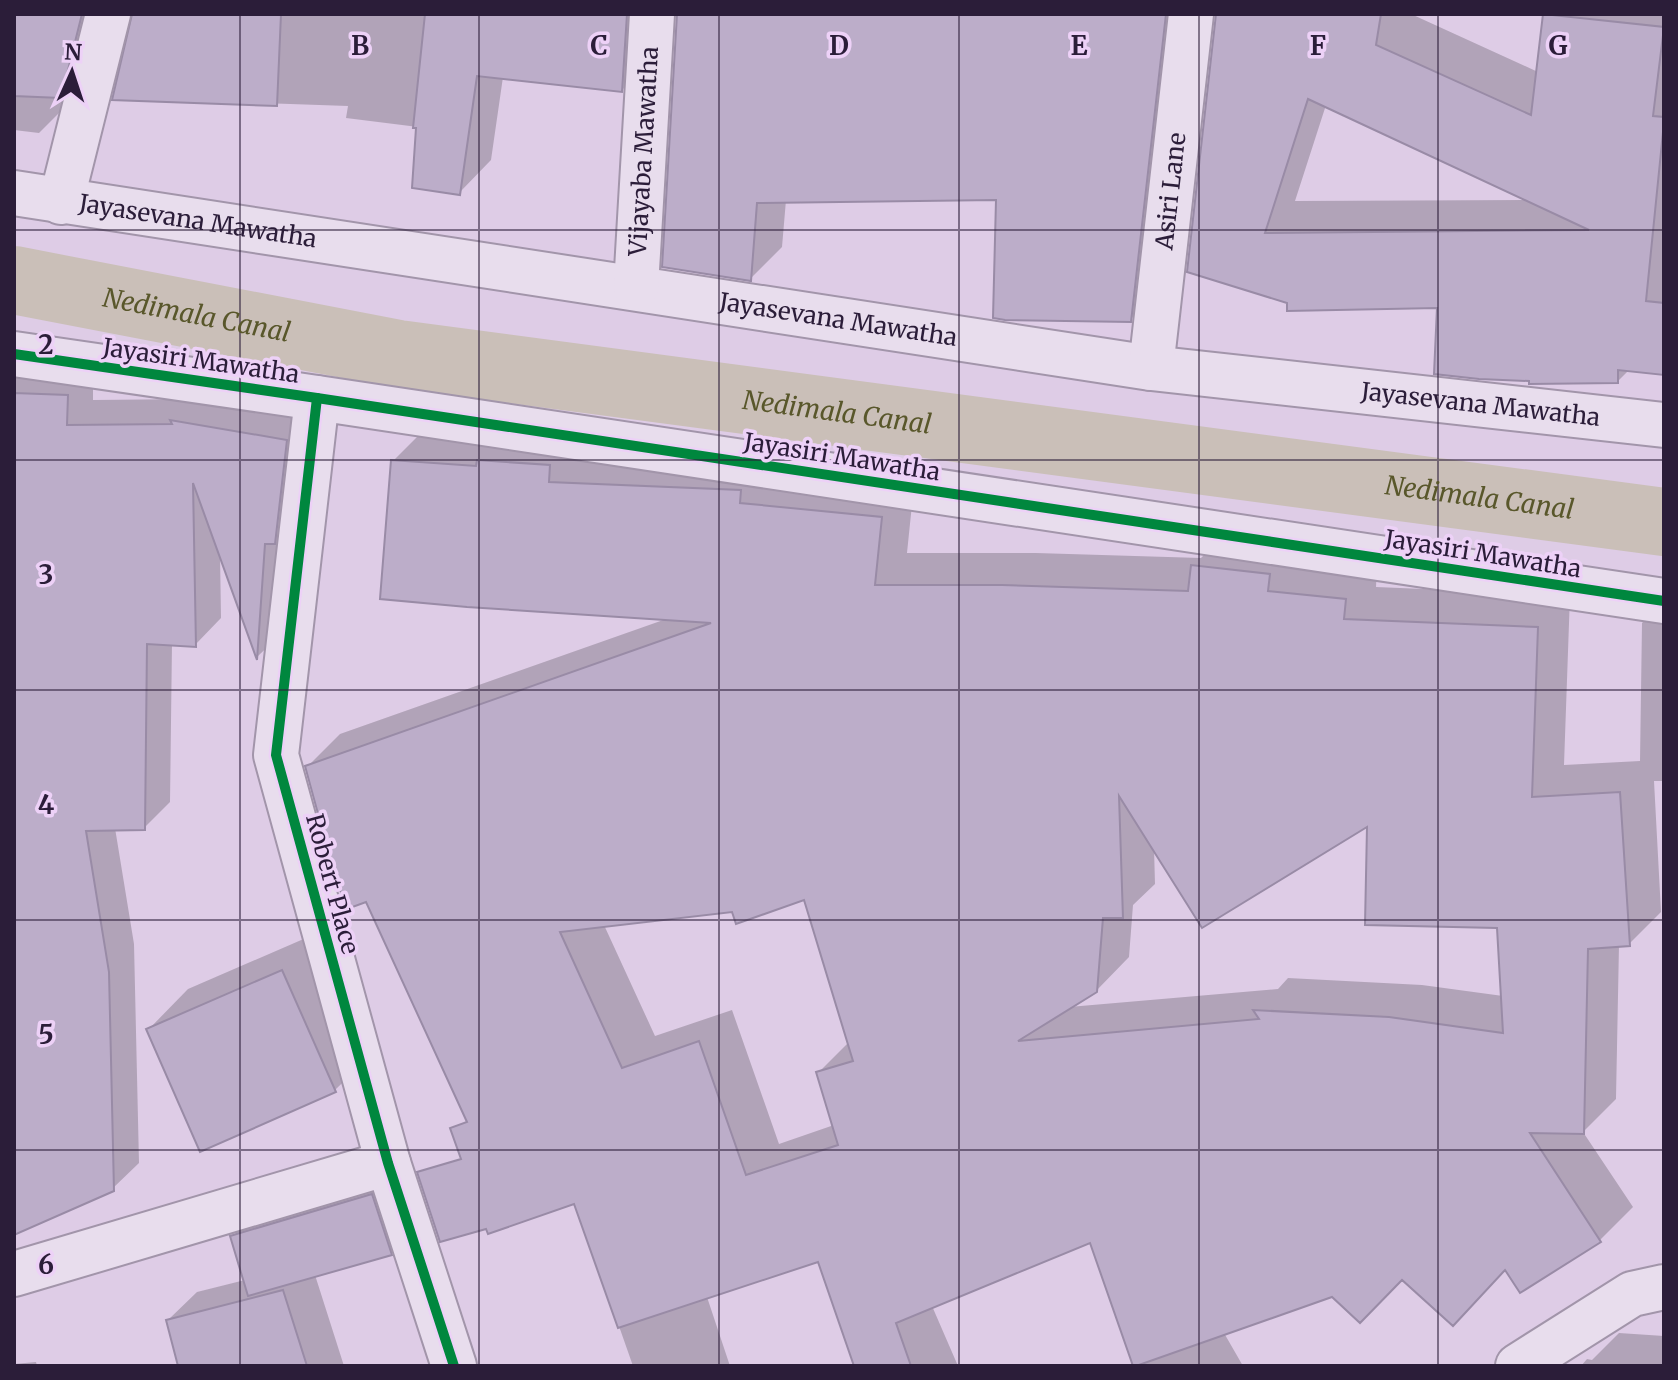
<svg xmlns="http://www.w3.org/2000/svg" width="1678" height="1380" viewBox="0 0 1678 1380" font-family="Merriweather,serif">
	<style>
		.shadow { fill: #0003; fill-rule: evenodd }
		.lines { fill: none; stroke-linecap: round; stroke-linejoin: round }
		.canal { stroke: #cabfb8; stroke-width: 68 }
		.building { fill: #bcadc9; stroke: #998ba6; stroke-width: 2; fill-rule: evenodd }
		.minor-casing { stroke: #a295aa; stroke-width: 48 }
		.minor { stroke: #e8dded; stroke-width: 44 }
		.cycleway-casing { stroke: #edd1f7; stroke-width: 15 }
		.cycleway { stroke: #00873e; stroke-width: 10 }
		.grid { fill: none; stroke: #2b1d39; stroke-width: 2; stroke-opacity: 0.55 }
		.labels { text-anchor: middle; stroke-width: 7; stroke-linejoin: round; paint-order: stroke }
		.street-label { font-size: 24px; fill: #2b1d39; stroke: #edd1f7 }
		.water-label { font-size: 26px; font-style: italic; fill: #59572b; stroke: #edd1f7 }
		.grid-label { font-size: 26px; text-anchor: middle; font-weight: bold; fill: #2b1d39; stroke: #edd1f7; stroke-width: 7; stroke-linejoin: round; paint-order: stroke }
	</style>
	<rect width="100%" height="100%" fill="#decce6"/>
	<g class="shadow">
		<path d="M 14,14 L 105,14 L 71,101 L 39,133 L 14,130 Z"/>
		<path d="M 134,14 L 657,14 L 654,58 L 622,90 L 503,77 L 491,160 L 459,193 L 418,127 L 346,118 L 348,106 L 115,98 Z"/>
		<path d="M 679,14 L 1194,14 L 1163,287 L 1130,320 L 998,198 L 786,200 L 782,247 L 750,279 Z"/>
		<path d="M 1217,14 L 1411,14 L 1538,72 L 1545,14 L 1664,14 L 1664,373 L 1630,369 L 1618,381 L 1439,306 L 1289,302 L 1189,271 ZM 1326,105 L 1528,200 L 1295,201 Z"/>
		<path d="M 14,367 L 93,370 L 93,400 L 194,399 L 312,414 L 283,632 L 258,656 L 220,554 L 221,618 L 195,645 L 172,643 L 170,802 L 144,828 L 115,828 L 134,944 L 139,1163 L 112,1189 L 14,1223 Z"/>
		<path d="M 426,428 L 914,485 L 907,553 L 1036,553 L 1201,558 L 1226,533 L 1377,567 L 1376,587 L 1570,595 L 1564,765 L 1640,761 L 1642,623 L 1664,601 L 1664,781 L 1654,781 L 1661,912 L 1629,944 L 1619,945 L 1616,1099 L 1583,1132 L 1633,1207 L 1600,1240 L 1534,1282 L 1507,1268 L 1402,1278 L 1332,1295 L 1224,1333 L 1243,1366 L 1135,1366 L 1091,1241 L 932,1306 L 958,1366 L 856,1366 L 819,1259 L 707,1297 L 730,1366 L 633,1366 L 575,1201 L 465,1124 L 468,1121 L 307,767 L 340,734 L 669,618 L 393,461 ZM 1369,824 L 1499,926 L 1503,996 L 1422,985 L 1288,978 L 1278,989 L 1069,1007 L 1096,991 L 1129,957 L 1133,905 L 1155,884 L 1154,848 ZM 805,898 L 849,1042 L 819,1072 L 834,1125 L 779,1144 L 732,1010 L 655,1036 L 604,925 L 733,910 Z"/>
		<path d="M 322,931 L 376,1050 L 335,1090 L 201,1150 L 148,1030 L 188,989 Z"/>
		<path d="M 400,1167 L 419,1225 L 391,1253 L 315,1275 L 344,1366 L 224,1366 L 168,1320 L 197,1292 L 245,1280 L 232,1237 L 261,1208 Z"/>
		<path d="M 1619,1333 L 1664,1336 L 1664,1366 L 1581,1366 L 1587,1359 L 1592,1360 Z"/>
		<path d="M 36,1362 L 37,1366 L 14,1366 L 14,1364 Z"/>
	</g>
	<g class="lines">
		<path class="canal" id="s1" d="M 14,280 L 398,354 L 1664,522"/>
	</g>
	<g class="building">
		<path d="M 14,14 L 82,14 L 61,98 L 14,96 Z"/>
		<path d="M 132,14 L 281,14 L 277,106 L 112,100 Z"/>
		<path d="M 425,14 L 627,14 L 622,92 L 477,76 L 460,195 L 412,188 L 416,128 L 413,128 Z"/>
		<path d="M 677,14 L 1166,14 L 1131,322 L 1005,320 L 993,318 L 996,200 L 757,203 L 751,281 L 662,267 Z"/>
		<path d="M 1216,14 L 1381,14 L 1376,45 L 1531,115 L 1543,14 L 1664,27 L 1653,116 L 1664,117 L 1664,122 L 1646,301 L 1664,303 L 1664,375 L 1618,370 L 1618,383 L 1529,384 L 1529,381 L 1479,379 L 1434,374 L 1437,308 L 1287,311 L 1287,303 L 1187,272 ZM 1308,99 L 1589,230 L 1265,233 Z"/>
		<path d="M 14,393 L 68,395 L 67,425 L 172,424 L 170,420 L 287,440 L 275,544 L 265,544 L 257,660 L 193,483 L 196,647 L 147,644 L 145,830 L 86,831 L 109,972 L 114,1191 L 14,1235 Z"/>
		<path d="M 391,460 L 476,466 L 477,460 L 550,465 L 549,482 L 741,490 L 740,503 L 882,517 L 875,585 L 1002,585 L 1188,591 L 1191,565 L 1270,574 L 1268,591 L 1346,599 L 1344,619 L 1538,627 L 1532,797 L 1620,792 L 1630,946 L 1588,949 L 1584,1134 L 1530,1133 L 1601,1242 L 1520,1293 L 1505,1270 L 1453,1326 L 1402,1280 L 1360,1323 L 1332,1297 L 1136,1366 L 1133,1366 L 1090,1243 L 896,1323 L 911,1366 L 854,1366 L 818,1262 L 618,1328 L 574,1204 L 488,1234 L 486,1229 L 440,1242 L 417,1172 L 461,1159 L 450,1128 L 467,1122 L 366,902 L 347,909 L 335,876 L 305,766 L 711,623 L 467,607 L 380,599 ZM 1119,796 L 1202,928 L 1367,827 L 1365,925 L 1497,928 L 1503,1033 L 1389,1017 L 1253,1010 L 1259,1019 L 1018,1041 L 1097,992 L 1103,918 L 1123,918 ZM 804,900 L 853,1061 L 816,1072 L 838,1145 L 746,1175 L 699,1041 L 622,1068 L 560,932 L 732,912 L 736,924 Z"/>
		<path d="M 282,970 L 336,1092 L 200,1152 L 146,1029 Z"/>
		<path d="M 372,1194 L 392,1255 L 248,1296 L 230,1236 Z"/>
		<path d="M 283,1290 L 307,1366 L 178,1366 L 166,1320 Z"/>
	</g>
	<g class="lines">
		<g class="minor-casing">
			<g id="minor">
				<path id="s2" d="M 14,193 L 1151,368 L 1664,425"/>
				<path d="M 61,202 L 108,14"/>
				<path id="s3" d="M 636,287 L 652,14"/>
				<path d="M 14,354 L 317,398 L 1664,601"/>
				<path id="s4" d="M 1151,368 L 1191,14"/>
				<path d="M 317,398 L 276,755 L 388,1163 L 454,1366"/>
				<path d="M 14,1274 L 388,1163"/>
				<path d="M 1518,1366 L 1632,1294 L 1664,1287"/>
			</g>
		</g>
		<use href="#minor" class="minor"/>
		<g class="cycleway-casing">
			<g id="cycleway">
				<path d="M 14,354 L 317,398 L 1664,601"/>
				<path d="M 317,398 L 276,755 L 388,1163 L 454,1366"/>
			</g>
		</g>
		<use href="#cycleway" class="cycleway"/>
	</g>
	<path class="grid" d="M 240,14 L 240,1366M 479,14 L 479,1366M 719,14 L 719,1366M 959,14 L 959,1366M 1199,14 L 1199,1366M 1438,14 L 1438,1366M 14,230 L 1664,230M 14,460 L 1664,460M 14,690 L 1664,690M 14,920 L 1664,920M 14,1150 L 1664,1150"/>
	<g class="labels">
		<g class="street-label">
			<text dy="8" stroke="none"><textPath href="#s3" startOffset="136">Vijayaba Mawatha</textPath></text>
			<text dy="8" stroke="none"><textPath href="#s4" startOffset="178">Asiri Lane</textPath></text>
			<text dy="8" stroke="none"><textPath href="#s2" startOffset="186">Jayasevana Mawatha</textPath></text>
			<text dy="8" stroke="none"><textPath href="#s2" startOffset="834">Jayasevana Mawatha</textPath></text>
			<text transform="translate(201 361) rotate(8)" y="8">Jayasiri Mawatha</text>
			<text dy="8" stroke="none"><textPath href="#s2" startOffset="1482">Jayasevana Mawatha</textPath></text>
			<text transform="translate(842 457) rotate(9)" y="8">Jayasiri Mawatha</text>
			<text transform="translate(1483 554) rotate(9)" y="8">Jayasiri Mawatha</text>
			<text transform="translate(332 884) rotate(75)" y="8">Robert Place</text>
		</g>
		<g class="water-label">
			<text dy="9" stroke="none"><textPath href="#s1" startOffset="186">Nedimala Canal</textPath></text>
			<text dy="9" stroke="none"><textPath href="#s1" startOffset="834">Nedimala Canal</textPath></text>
			<text dy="9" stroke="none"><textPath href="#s1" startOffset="1482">Nedimala Canal</textPath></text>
		</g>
	</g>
	<g class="grid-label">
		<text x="360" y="55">B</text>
		<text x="599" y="55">C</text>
		<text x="839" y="55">D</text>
		<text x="1079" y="55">E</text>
		<text x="1318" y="55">F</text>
		<text x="1558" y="55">G</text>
		<text x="46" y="354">2</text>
		<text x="46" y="584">3</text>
		<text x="46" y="814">4</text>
		<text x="46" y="1044">5</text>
		<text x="46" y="1274">6</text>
	</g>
	<rect width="1678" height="1380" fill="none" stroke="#2b1d39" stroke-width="32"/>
	<g transform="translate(72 72) rotate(3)" stroke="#edd1f7" stroke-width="6" paint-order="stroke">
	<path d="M0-6L14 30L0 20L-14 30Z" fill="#2b1d39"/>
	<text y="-12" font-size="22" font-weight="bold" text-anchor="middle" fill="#2b1d39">N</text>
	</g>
</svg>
